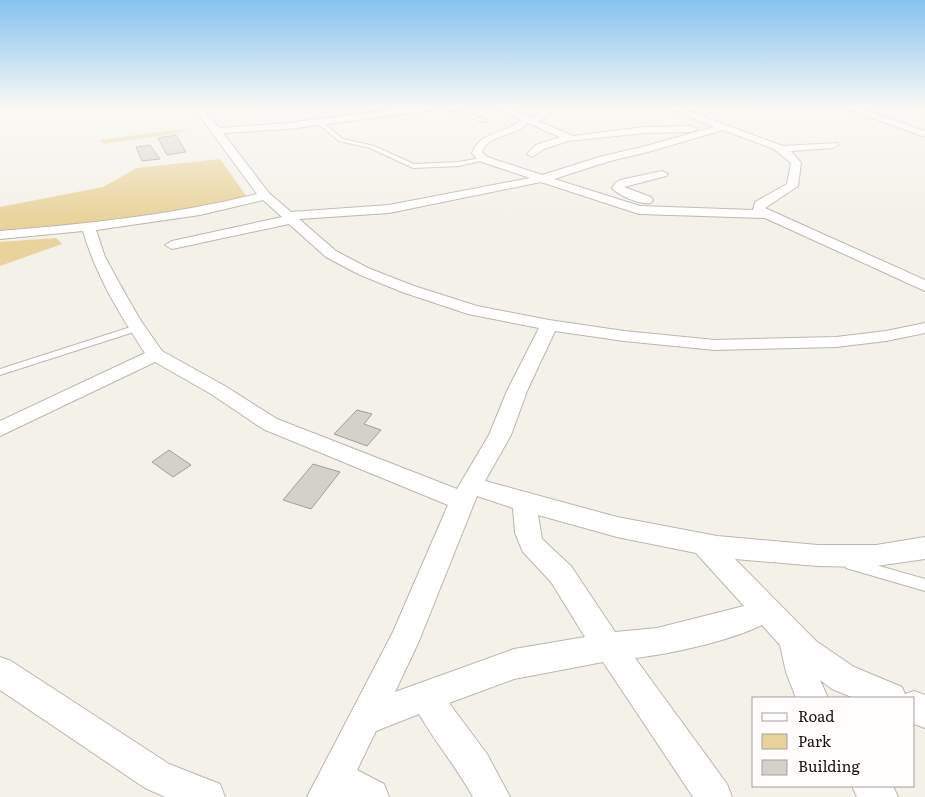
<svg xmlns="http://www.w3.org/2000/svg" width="925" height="797" viewBox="0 0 925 797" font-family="Literata,serif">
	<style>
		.green { fill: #e9d39b }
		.building { fill: #d3d1c9; stroke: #a19e97 }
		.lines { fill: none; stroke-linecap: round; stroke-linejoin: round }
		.service-casing { stroke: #b9b6af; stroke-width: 2 }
		.minor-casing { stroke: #b9b6af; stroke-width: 2 }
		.service { fill: #fff; fill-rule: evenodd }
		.minor { fill: #fff; fill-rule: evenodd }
	</style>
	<rect width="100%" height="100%" fill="#f4f1e9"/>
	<g class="green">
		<path d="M 183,129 L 186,132 L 104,144 L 99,140 Z"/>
		<path d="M 220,159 L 247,197 L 147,218 L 0,234 L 0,207 L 103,187 L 137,168 Z"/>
		<path d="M 56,238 L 62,244 L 0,266 L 0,242 Z"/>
	</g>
	<g class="building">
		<path d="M 176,135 L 186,152 L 167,155 L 158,138 Z"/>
		<path d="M 150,145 L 160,159 L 142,161 L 136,147 Z"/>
		<path d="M 357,410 L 372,414 L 364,424 L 381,430 L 367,446 L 334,434 Z"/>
		<path d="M 169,450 L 191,465 L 173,477 L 152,462 Z"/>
		<path d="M 313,464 L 340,472 L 311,509 L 283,500 Z"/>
	</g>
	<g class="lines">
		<g class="service-casing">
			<g id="service">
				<path d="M 451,108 L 487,120 L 487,121 L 483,122 L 443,108 Z"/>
				<path d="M 317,121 L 321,121 L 343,139 L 374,146 L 414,164 L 459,162 L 486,157 L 489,159 L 459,166 L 413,168 L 370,148 L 339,141 L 317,123 Z"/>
				<path d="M 137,325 L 141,328 L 140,330 L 0,375 L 0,369 Z"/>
				<path d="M 851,558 L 925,579 L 925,591 L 846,568 L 844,564 L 846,560 Z"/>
			</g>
		</g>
		<g class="minor-casing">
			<g id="minor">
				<path d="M 194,108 L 203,108 L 219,128 L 288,123 L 404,108 L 431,108 L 427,111 L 288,129 L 223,133 L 269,193 L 291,212 L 389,205 L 530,178 L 479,161 L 472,153 C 481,130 505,135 521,120 L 497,108 L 509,108 L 531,118 L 540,113 L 544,108 L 552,108 L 546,117 L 538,121 L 573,136 L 645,127 L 692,126 L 697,129 L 692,132 L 645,133 L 568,141 L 544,149 L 532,157 L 527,154 L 536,145 L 560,137 L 528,123 C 515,137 490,133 482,152 L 487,157 L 542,175 L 603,156 L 642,147 L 714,127 L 667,108 L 680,108 L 783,146 L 837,143 L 838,145 L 833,148 L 791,151 L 801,163 L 798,186 L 765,208 L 925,280 L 925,291 L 765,218 L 639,214 L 541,182 L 389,213 L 299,219 L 336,251 L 368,268 L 414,286 L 477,306 L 549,320 L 624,331 L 715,340 L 836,337 L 886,331 L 925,323 L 925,333 L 886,341 L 836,347 L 715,350 L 624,341 L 555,331 L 527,391 L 511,435 L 485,481 L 617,517 L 717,536 L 818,545 L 876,545 L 925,537 L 925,559 L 869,567 L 818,566 L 735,559 L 816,641 L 854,667 L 902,687 L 905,694 L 914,691 L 925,695 L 925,728 L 914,724 L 914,698 L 854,698 L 832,689 L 820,680 L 828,698 L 796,698 L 786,672 L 780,645 L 762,625 C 729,641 671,654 635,658 L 727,784 L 732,797 L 693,797 L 603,662 L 514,679 L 449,703 L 487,754 L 510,797 L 473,797 C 457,768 436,743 419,714 L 376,731 L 357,770 L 384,784 L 389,797 L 307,797 L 393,632 L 448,505 L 263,429 L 211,394 L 155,362 L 0,436 L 0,421 L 145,353 C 120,315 96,276 83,231 L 0,239 L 0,231 C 87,224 173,215 257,194 ZM 723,130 L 774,149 L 791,163 L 787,184 L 755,202 L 753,210 L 640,206 L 554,179 L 610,161 L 648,152 ZM 263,200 L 282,217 L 172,241 L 165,245 L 172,249 L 289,224 L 326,257 L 358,274 L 402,292 L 468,314 L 539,328 L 507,391 L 489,435 L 457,489 L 277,419 L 225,386 L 162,351 L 141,321 L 127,297 L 105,257 L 96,230 L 200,215 ZM 477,496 L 513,508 L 515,533 L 523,552 L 551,582 L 585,637 L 514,649 L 395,692 L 419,641 ZM 538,515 L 617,537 L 696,553 L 744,606 L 657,628 L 615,632 L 571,566 L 542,539 Z"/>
				<path d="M 845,108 L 859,108 L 925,131 L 925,137 Z"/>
				<path d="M 662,171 L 668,174 L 666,176 L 624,187 L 651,197 L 653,200 L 651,203 C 641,205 619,196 612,188 L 615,183 L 620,180 Z"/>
				<path d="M 0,657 L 11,661 L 169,764 L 220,784 L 225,797 L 165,797 L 145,788 L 0,690 Z"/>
				<path d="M 852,786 L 893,786 L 898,797 L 857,797 Z"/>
			</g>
		</g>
		<use href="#service" class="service"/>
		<use href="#minor" class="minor"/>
	</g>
	<linearGradient id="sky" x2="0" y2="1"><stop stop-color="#86c2f0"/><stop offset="0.49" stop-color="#faf9f5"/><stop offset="1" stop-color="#faf9f5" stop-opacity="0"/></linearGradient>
	<rect width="925" height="220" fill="url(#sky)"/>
	<rect x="752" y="697" width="162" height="90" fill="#fffefd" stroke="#a1a09e"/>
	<rect x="762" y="713" width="25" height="8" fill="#ffffff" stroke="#a1a09e"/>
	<text x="798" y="722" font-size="15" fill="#141310">Road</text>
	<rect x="762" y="734" width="25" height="15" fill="#e9d39b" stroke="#a1a09e"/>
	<text x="798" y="747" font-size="15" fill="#141310">Park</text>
	<rect x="762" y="760" width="25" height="15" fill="#d3d1c9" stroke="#a1a09e"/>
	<text x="798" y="772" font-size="15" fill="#141310">Building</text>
</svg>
